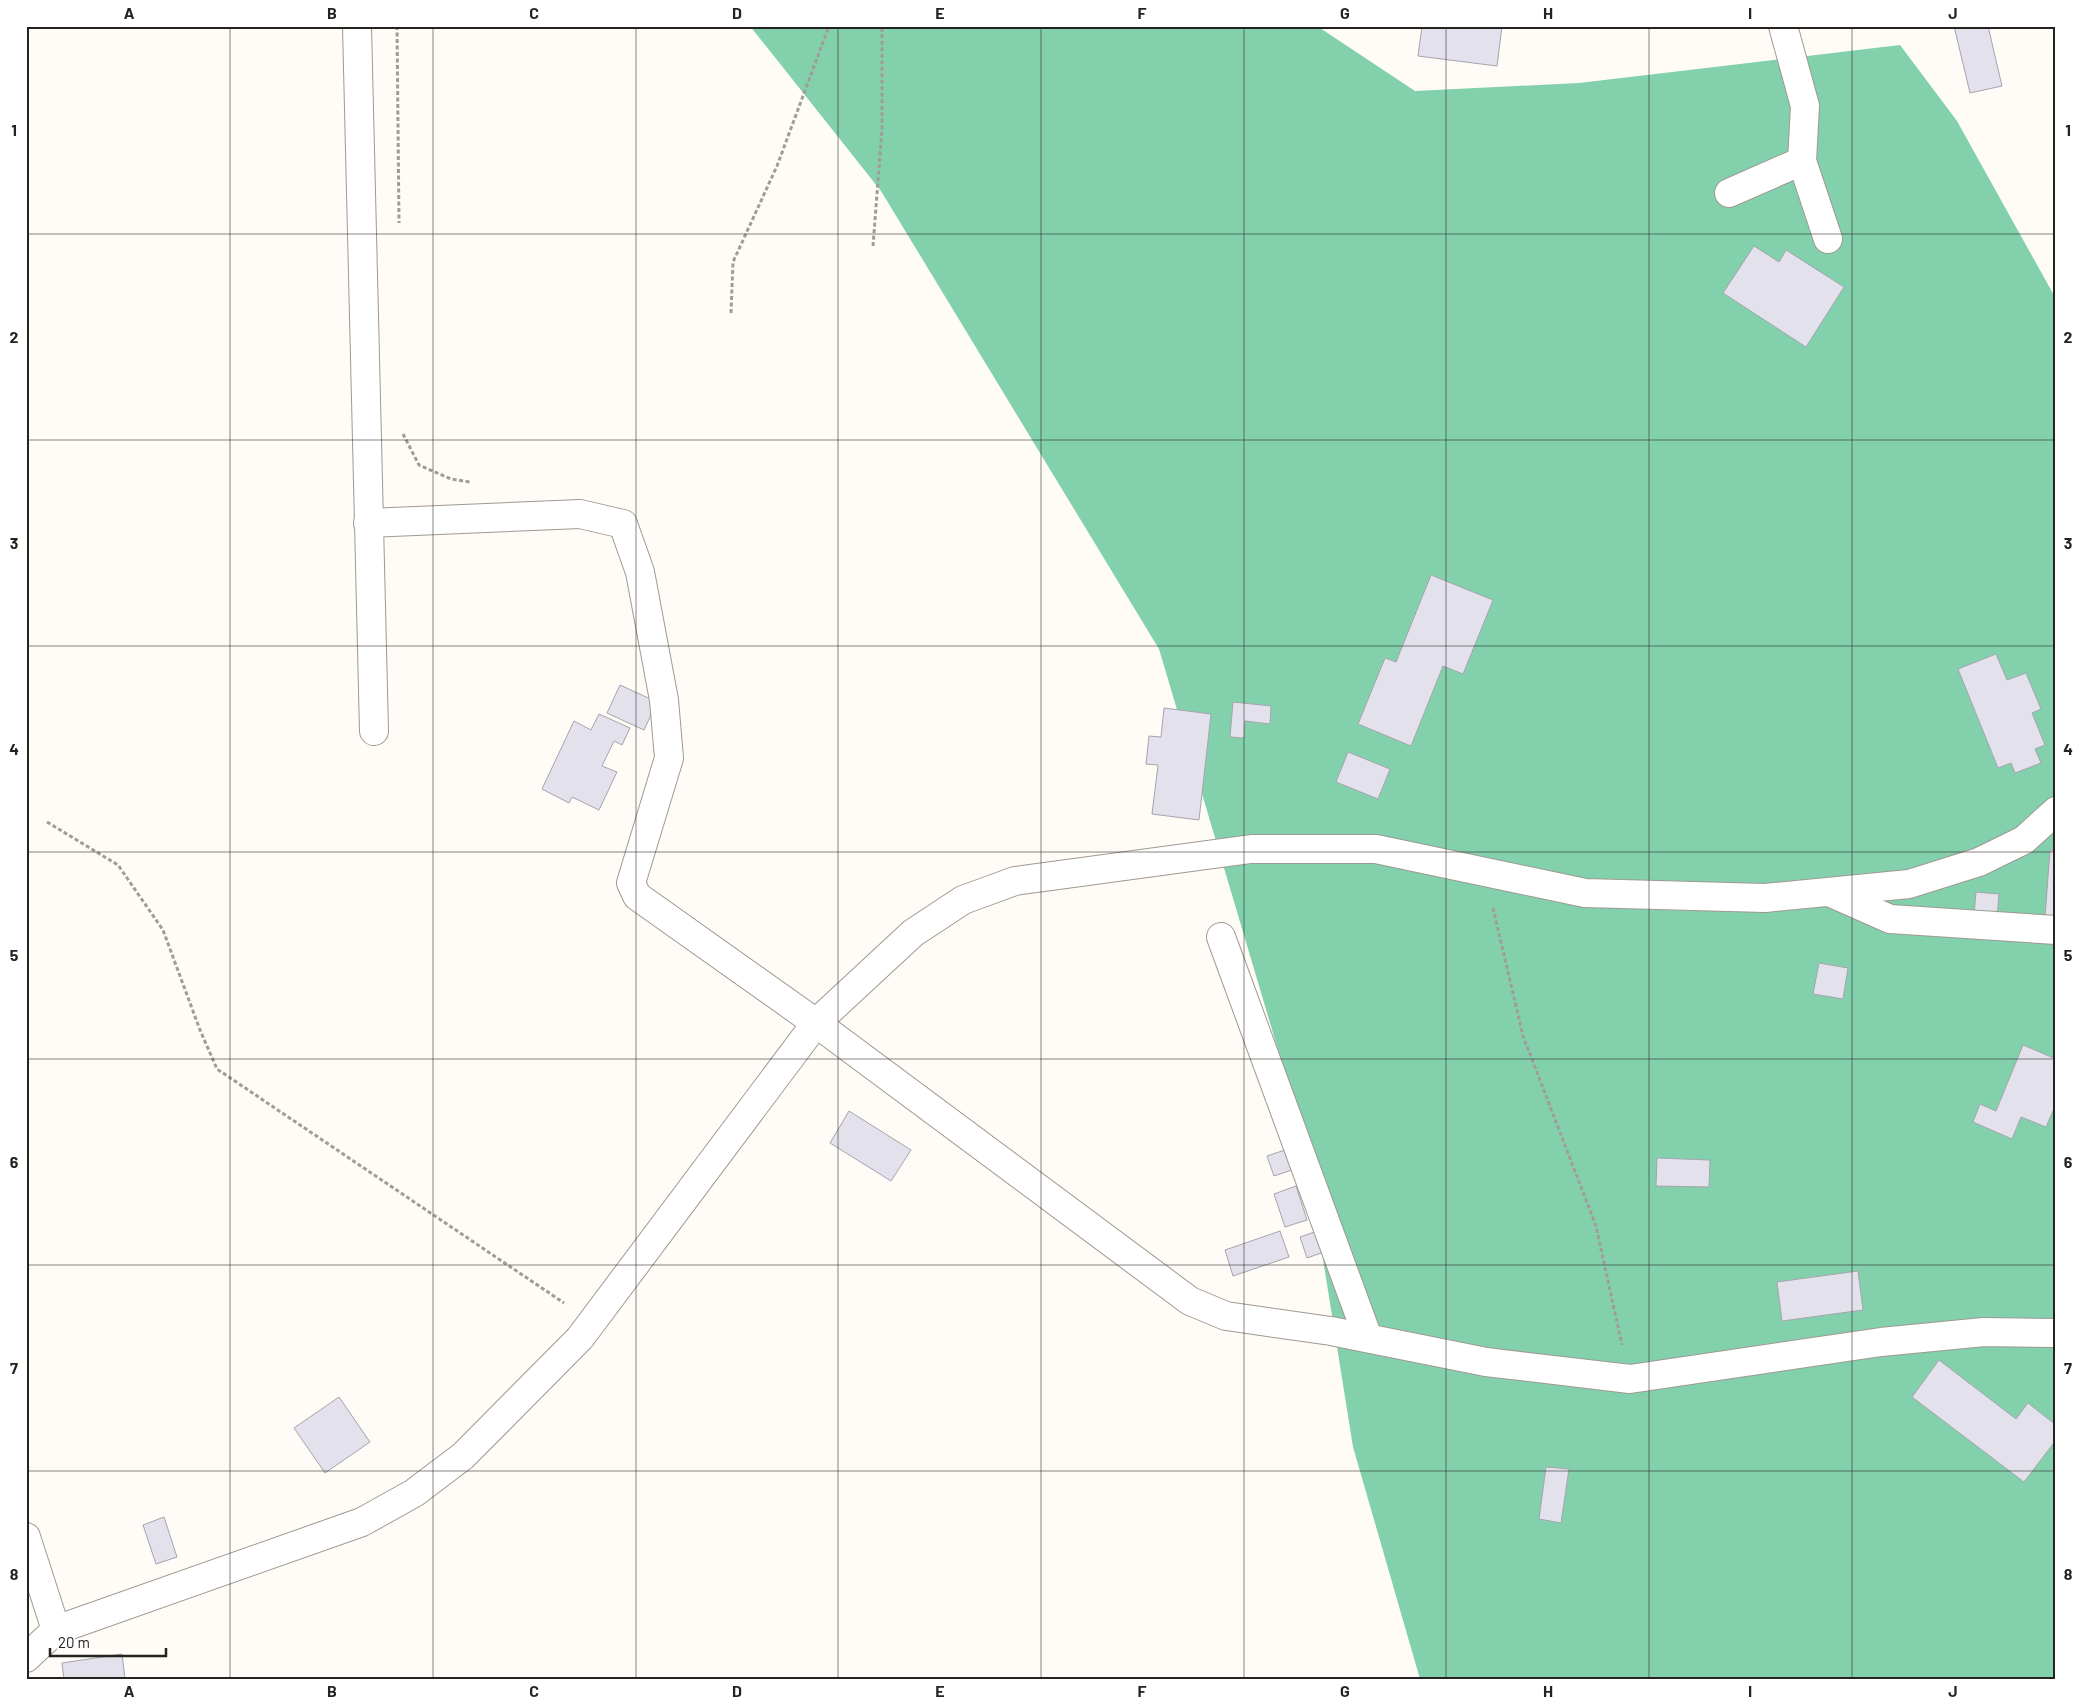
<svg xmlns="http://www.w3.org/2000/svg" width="2082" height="1705" viewBox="0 0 2082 1705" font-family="Barlow,sans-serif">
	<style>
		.forest { fill: #83d0ad }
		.building { fill: #e3e2ec; stroke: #a5a4ad }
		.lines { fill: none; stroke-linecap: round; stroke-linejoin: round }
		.minor-casing { stroke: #a09991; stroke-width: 30 }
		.tertiary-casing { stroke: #a09991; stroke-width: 30 }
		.path { stroke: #a09d99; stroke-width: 3; stroke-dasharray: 4 2.5; stroke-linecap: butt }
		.minor { stroke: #fff; stroke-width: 28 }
		.tertiary { stroke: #fff; stroke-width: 28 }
		.grid { fill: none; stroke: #25221f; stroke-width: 1; stroke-opacity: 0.55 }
		.neatline { fill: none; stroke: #25221f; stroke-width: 2 }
		.grid-label { font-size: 16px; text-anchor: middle; font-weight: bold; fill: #25221f }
	</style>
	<rect width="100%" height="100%" fill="#fffbf6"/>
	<path class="forest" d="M 750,26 L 1317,26 L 1415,91 L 1579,83 L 1900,45 L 1957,121 L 2056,299 L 2056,1679 L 1420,1679 L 1353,1447 L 1303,1134 L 1159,649 L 881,191 Z"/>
	<g class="building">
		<path d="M 1422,26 L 1502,26 L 1497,66 L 1418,56 Z"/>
		<path d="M 1954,26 L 1988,26 L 2002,86 L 1970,93 Z"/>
		<path d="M 1754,246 L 1779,262 L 1786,250 L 1844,287 L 1806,347 L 1723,293 Z"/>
		<path d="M 1431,575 L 1493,600 L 1463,674 L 1443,666 L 1411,746 L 1358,724 L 1385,658 L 1396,662 Z"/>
		<path d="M 1996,654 L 2007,680 L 2026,673 L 2041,709 L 2032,713 L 2045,745 L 2035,749 L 2041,763 L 2015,773 L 2011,763 L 1998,768 L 1958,669 Z"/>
		<path d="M 620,685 L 657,702 L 644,730 L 607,713 Z"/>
		<path d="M 1233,702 L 1271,706 L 1270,724 L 1245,721 L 1244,738 L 1230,737 Z"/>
		<path d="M 1164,708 L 1211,714 L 1199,820 L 1152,814 L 1158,765 L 1146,764 L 1149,736 L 1161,737 Z"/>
		<path d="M 599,714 L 630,728 L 622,745 L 614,741 L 602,766 L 617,772 L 599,810 L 572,797 L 569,803 L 542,789 L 574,721 L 591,730 Z"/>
		<path d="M 1348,752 L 1390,769 L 1378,799 L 1336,782 Z"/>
		<path d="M 2050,850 L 2056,851 L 2056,918 L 2045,917 Z"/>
		<path d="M 1976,892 L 1999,894 L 1997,918 L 1974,916 Z"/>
		<path d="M 1819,963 L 1848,968 L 1843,999 L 1813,994 Z"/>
		<path d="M 2023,1045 L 2056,1059 L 2056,1104 L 2046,1127 L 2021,1117 L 2012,1139 L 1973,1122 L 1980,1104 L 1996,1111 Z"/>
		<path d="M 849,1111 L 911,1150 L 891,1181 L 830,1143 Z"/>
		<path d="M 1285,1150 L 1292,1170 L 1274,1176 L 1267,1156 Z"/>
		<path d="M 1657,1158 L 1710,1160 L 1709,1187 L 1656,1186 Z"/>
		<path d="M 1296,1186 L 1307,1220 L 1285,1227 L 1274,1194 Z"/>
		<path d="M 1320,1230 L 1327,1251 L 1307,1258 L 1300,1237 Z"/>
		<path d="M 1280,1231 L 1289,1257 L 1233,1276 L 1225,1250 Z"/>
		<path d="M 1858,1271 L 1863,1310 L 1782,1321 L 1777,1282 Z"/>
		<path d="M 1939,1360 L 2016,1419 L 2028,1403 L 2056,1425 L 2056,1440 L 2024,1482 L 1912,1397 Z"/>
		<path d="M 339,1397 L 370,1442 L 325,1473 L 294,1428 Z"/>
		<path d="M 1546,1467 L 1569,1469 L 1561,1523 L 1539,1519 Z"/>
		<path d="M 164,1517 L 177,1557 L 156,1564 L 143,1525 Z"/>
		<path d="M 122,1654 L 125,1679 L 64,1679 L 62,1663 Z"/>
	</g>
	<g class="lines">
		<g class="minor-casing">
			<g id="minor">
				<path d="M 357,26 L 374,731"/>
				<path d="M 1783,26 L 1805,106 L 1802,161 L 1828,239"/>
				<path d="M 1729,193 L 1802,161"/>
				<path d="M 368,523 L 580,514 L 623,524 L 640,572 L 664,700 L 669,758 L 631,883 L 637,896 L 816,1023 L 1190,1301 L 1226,1316 L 1331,1331 L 1486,1362 L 1630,1379 L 1881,1342 L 1984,1332 L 2056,1333"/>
				<path d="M 1829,892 L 1890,919 L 2056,930"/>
				<path d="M 1221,937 L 1368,1338"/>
				<path d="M 26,1537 L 56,1630"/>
			</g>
		</g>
		<g class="tertiary-casing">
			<path id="tertiary" d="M 26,1658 L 56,1630 L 362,1522 L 414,1493 L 463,1456 L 580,1338 L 816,1023 L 913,933 L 963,900 L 1015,881 L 1251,849 L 1376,849 L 1585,893 L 1765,898 L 1909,884 L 1979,862 L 2024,840 L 2056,811"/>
		</g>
		<g class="path">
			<path d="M 397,26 L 399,223"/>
			<path d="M 873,246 L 882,129 L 882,26"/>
			<path d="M 731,313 L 733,262 L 777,166 L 829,26"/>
			<path d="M 403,434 L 419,465 L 451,479 L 470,482"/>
			<path d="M 47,822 L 118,865 L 163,930 L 200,1030 L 217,1069 L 564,1303"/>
			<path d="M 1493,908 L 1523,1036 L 1596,1226 L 1622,1345"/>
		</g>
		<use href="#minor" class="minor"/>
		<use href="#tertiary" class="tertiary"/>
	</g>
	<path class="grid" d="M 230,26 L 230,1679M 433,26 L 433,1679M 636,26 L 636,1679M 838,26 L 838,1679M 1041,26 L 1041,1679M 1244,26 L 1244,1679M 1446,26 L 1446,1679M 1649,26 L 1649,1679M 1852,26 L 1852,1679M 26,234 L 2056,234M 26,440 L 2056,440M 26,646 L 2056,646M 26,852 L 2056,852M 26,1059 L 2056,1059M 26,1265 L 2056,1265M 26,1471 L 2056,1471"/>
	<rect width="2082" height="1705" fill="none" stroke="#ffffff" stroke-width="55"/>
	<path d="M50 1648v8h116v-8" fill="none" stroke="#25221f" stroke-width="2.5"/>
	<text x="58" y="1648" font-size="15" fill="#25221f" stroke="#ffffff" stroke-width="4" paint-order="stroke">20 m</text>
	<rect x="28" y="28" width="2026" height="1650" class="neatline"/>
	<g class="grid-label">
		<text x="129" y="19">A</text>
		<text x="332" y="19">B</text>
		<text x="534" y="19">C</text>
		<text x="737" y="19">D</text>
		<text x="940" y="19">E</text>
		<text x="1142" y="19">F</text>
		<text x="1345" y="19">G</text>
		<text x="1548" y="19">H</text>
		<text x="1750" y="19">I</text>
		<text x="1953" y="19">J</text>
		<text x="14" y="136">1</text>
		<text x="2068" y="136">1</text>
		<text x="14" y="343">2</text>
		<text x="2068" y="343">2</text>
		<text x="14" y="549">3</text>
		<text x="2068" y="549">3</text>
		<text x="14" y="755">4</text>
		<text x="2068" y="755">4</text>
		<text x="14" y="961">5</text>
		<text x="2068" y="961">5</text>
		<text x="14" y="1168">6</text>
		<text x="2068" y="1168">6</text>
		<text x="14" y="1374">7</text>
		<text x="2068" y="1374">7</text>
		<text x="14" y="1580">8</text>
		<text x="2068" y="1580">8</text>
		<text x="129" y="1697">A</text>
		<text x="332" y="1697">B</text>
		<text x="534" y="1697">C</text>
		<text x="737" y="1697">D</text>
		<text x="940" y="1697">E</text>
		<text x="1142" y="1697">F</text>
		<text x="1345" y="1697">G</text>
		<text x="1548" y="1697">H</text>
		<text x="1750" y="1697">I</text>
		<text x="1953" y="1697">J</text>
	</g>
</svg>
